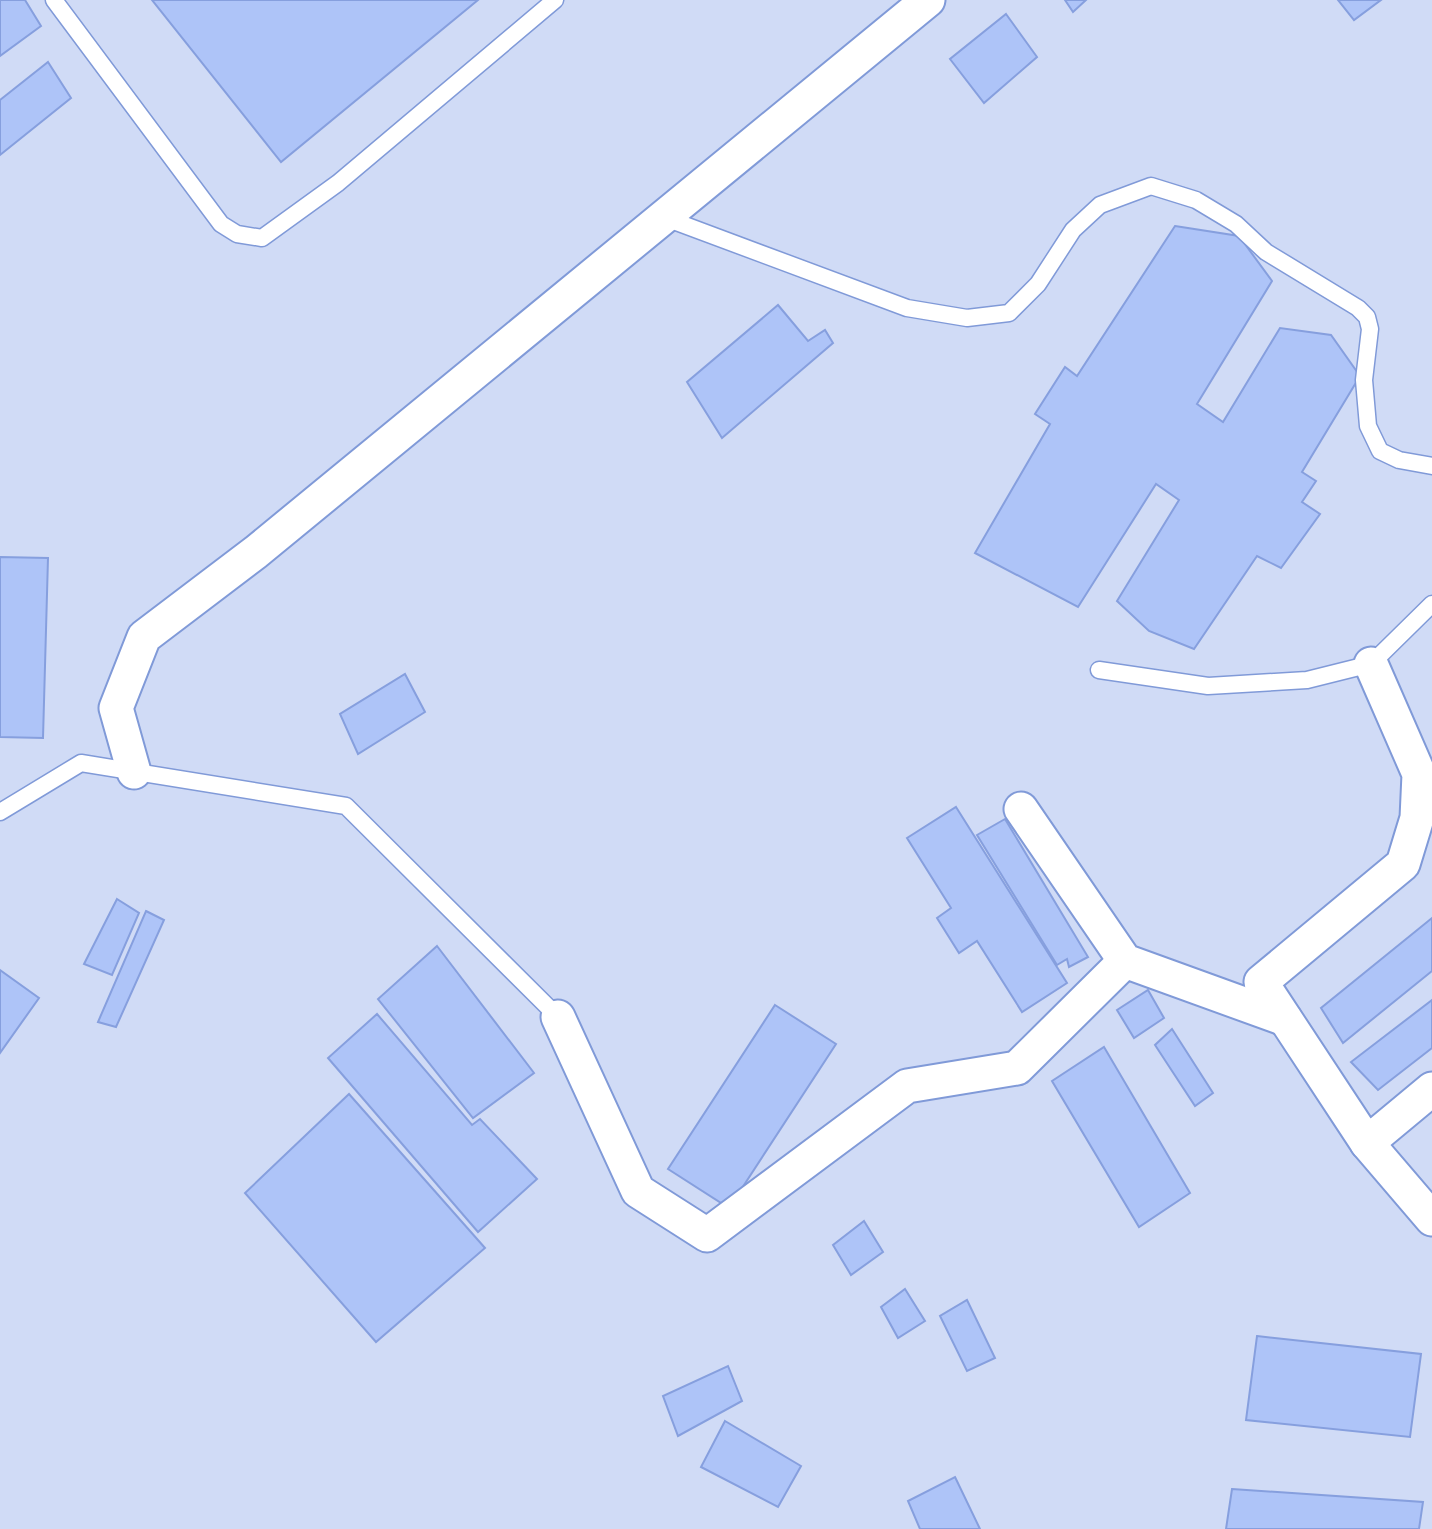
<svg xmlns="http://www.w3.org/2000/svg" width="1432" height="1529" viewBox="0 0 1432 1529" font-family="'Noto Sans',sans-serif">
	<style>
		.building { fill: #aec4f8; stroke: #869fde; stroke-width: 2 }
		.lines { fill: none; stroke-linecap: round; stroke-linejoin: round }
		.lane-casing { stroke: #809ad8; stroke-width: 19 }
		.street-casing { stroke: #809ad8; stroke-width: 37 }
		.lane { stroke: #fff; stroke-width: 16 }
		.street { stroke: #fff; stroke-width: 33 }
	</style>
	<rect width="100%" height="100%" fill="#d0dbf6"/>
	<g class="building">
		<path d="M 0,0 L 25,0 L 41,26 L 0,56 Z"/>
		<path d="M 152,0 L 478,0 L 281,162 Z"/>
		<path d="M 1065,0 L 1086,0 L 1073,12 Z"/>
		<path d="M 1338,0 L 1381,0 L 1354,20 Z"/>
		<path d="M 1006,14 L 1037,57 L 984,103 L 950,59 Z"/>
		<path d="M 48,62 L 71,98 L 0,155 L 0,100 Z"/>
		<path d="M 1175,226 L 1239,236 L 1272,281 L 1197,404 L 1223,422 L 1280,328 L 1331,335 L 1360,376 L 1302,472 L 1316,481 L 1302,502 L 1320,514 L 1281,568 L 1257,556 L 1194,649 L 1149,631 L 1117,601 L 1179,500 L 1156,484 L 1078,607 L 975,553 L 1050,424 L 1035,414 L 1065,367 L 1077,376 Z"/>
		<path d="M 778,305 L 808,341 L 825,330 L 833,343 L 722,438 L 687,382 Z"/>
		<path d="M 0,557 L 48,558 L 43,738 L 0,737 Z"/>
		<path d="M 405,674 L 425,712 L 358,754 L 340,714 Z"/>
		<path d="M 956,807 L 1067,983 L 1022,1012 L 977,941 L 959,953 L 937,918 L 951,908 L 907,838 Z"/>
		<path d="M 1005,819 L 1088,957 L 1069,967 L 1067,959 L 1057,965 L 977,835 Z"/>
		<path d="M 117,899 L 139,913 L 112,975 L 84,964 Z"/>
		<path d="M 146,911 L 164,920 L 116,1027 L 98,1022 Z"/>
		<path d="M 1432,918 L 1432,971 L 1343,1043 L 1321,1008 Z"/>
		<path d="M 437,946 L 534,1073 L 473,1118 L 378,999 Z"/>
		<path d="M 0,970 L 39,998 L 0,1053 Z"/>
		<path d="M 1148,990 L 1164,1018 L 1134,1038 L 1117,1010 Z"/>
		<path d="M 1432,1000 L 1432,1048 L 1378,1090 L 1351,1062 Z"/>
		<path d="M 775,1005 L 836,1044 L 729,1208 L 668,1169 Z"/>
		<path d="M 377,1014 L 472,1125 L 480,1119 L 537,1179 L 478,1232 L 328,1058 Z"/>
		<path d="M 1172,1029 L 1213,1093 L 1195,1106 L 1155,1045 Z"/>
		<path d="M 1104,1047 L 1190,1193 L 1139,1227 L 1052,1081 Z"/>
		<path d="M 349,1094 L 485,1248 L 376,1342 L 245,1193 Z"/>
		<path d="M 864,1221 L 883,1252 L 851,1275 L 833,1245 Z"/>
		<path d="M 905,1289 L 925,1321 L 898,1338 L 881,1307 Z"/>
		<path d="M 967,1300 L 995,1358 L 967,1371 L 940,1316 Z"/>
		<path d="M 1257,1336 L 1421,1354 L 1410,1437 L 1246,1420 Z"/>
		<path d="M 728,1366 L 742,1401 L 678,1436 L 663,1396 Z"/>
		<path d="M 725,1421 L 801,1466 L 778,1507 L 701,1467 Z"/>
		<path d="M 955,1477 L 980,1529 L 920,1529 L 908,1501 Z"/>
		<path d="M 1232,1489 L 1423,1502 L 1419,1529 L 1226,1529 Z"/>
	</g>
	<g class="lines">
		<g class="lane-casing">
			<g id="lane">
				<path d="M 54,0 L 221,224 L 237,234 L 262,238 L 338,183 L 555,0"/>
				<path d="M 663,217 L 907,308 L 967,318 L 1009,313 L 1038,284 L 1073,230 L 1100,205 L 1151,186 L 1196,200 L 1236,224 L 1266,252 L 1358,308 L 1367,317 L 1370,329 L 1364,380 L 1368,426 L 1380,451 L 1399,460 L 1432,466"/>
				<path d="M 1099,670 L 1208,686 L 1307,680 L 1371,664 L 1432,604"/>
				<path d="M 0,812 L 81,763 L 346,806 L 558,1017"/>
			</g>
		</g>
		<g class="street-casing">
			<g id="street">
				<path d="M 1371,664 L 1419,774 L 1417,818 L 1403,864 L 1261,982 L 1367,1143 L 1432,1089"/>
				<path d="M 134,772 L 116,708 L 144,637 L 256,552 L 928,0"/>
				<path d="M 1021,809 L 1125,961 L 1285,1019"/>
				<path d="M 558,1017 L 638,1191 L 707,1235 L 907,1086 L 1017,1068 L 1125,961"/>
				<path d="M 1367,1143 L 1432,1219"/>
			</g>
		</g>
		<use href="#lane" class="lane"/>
		<use href="#street" class="street"/>
	</g>
</svg>
